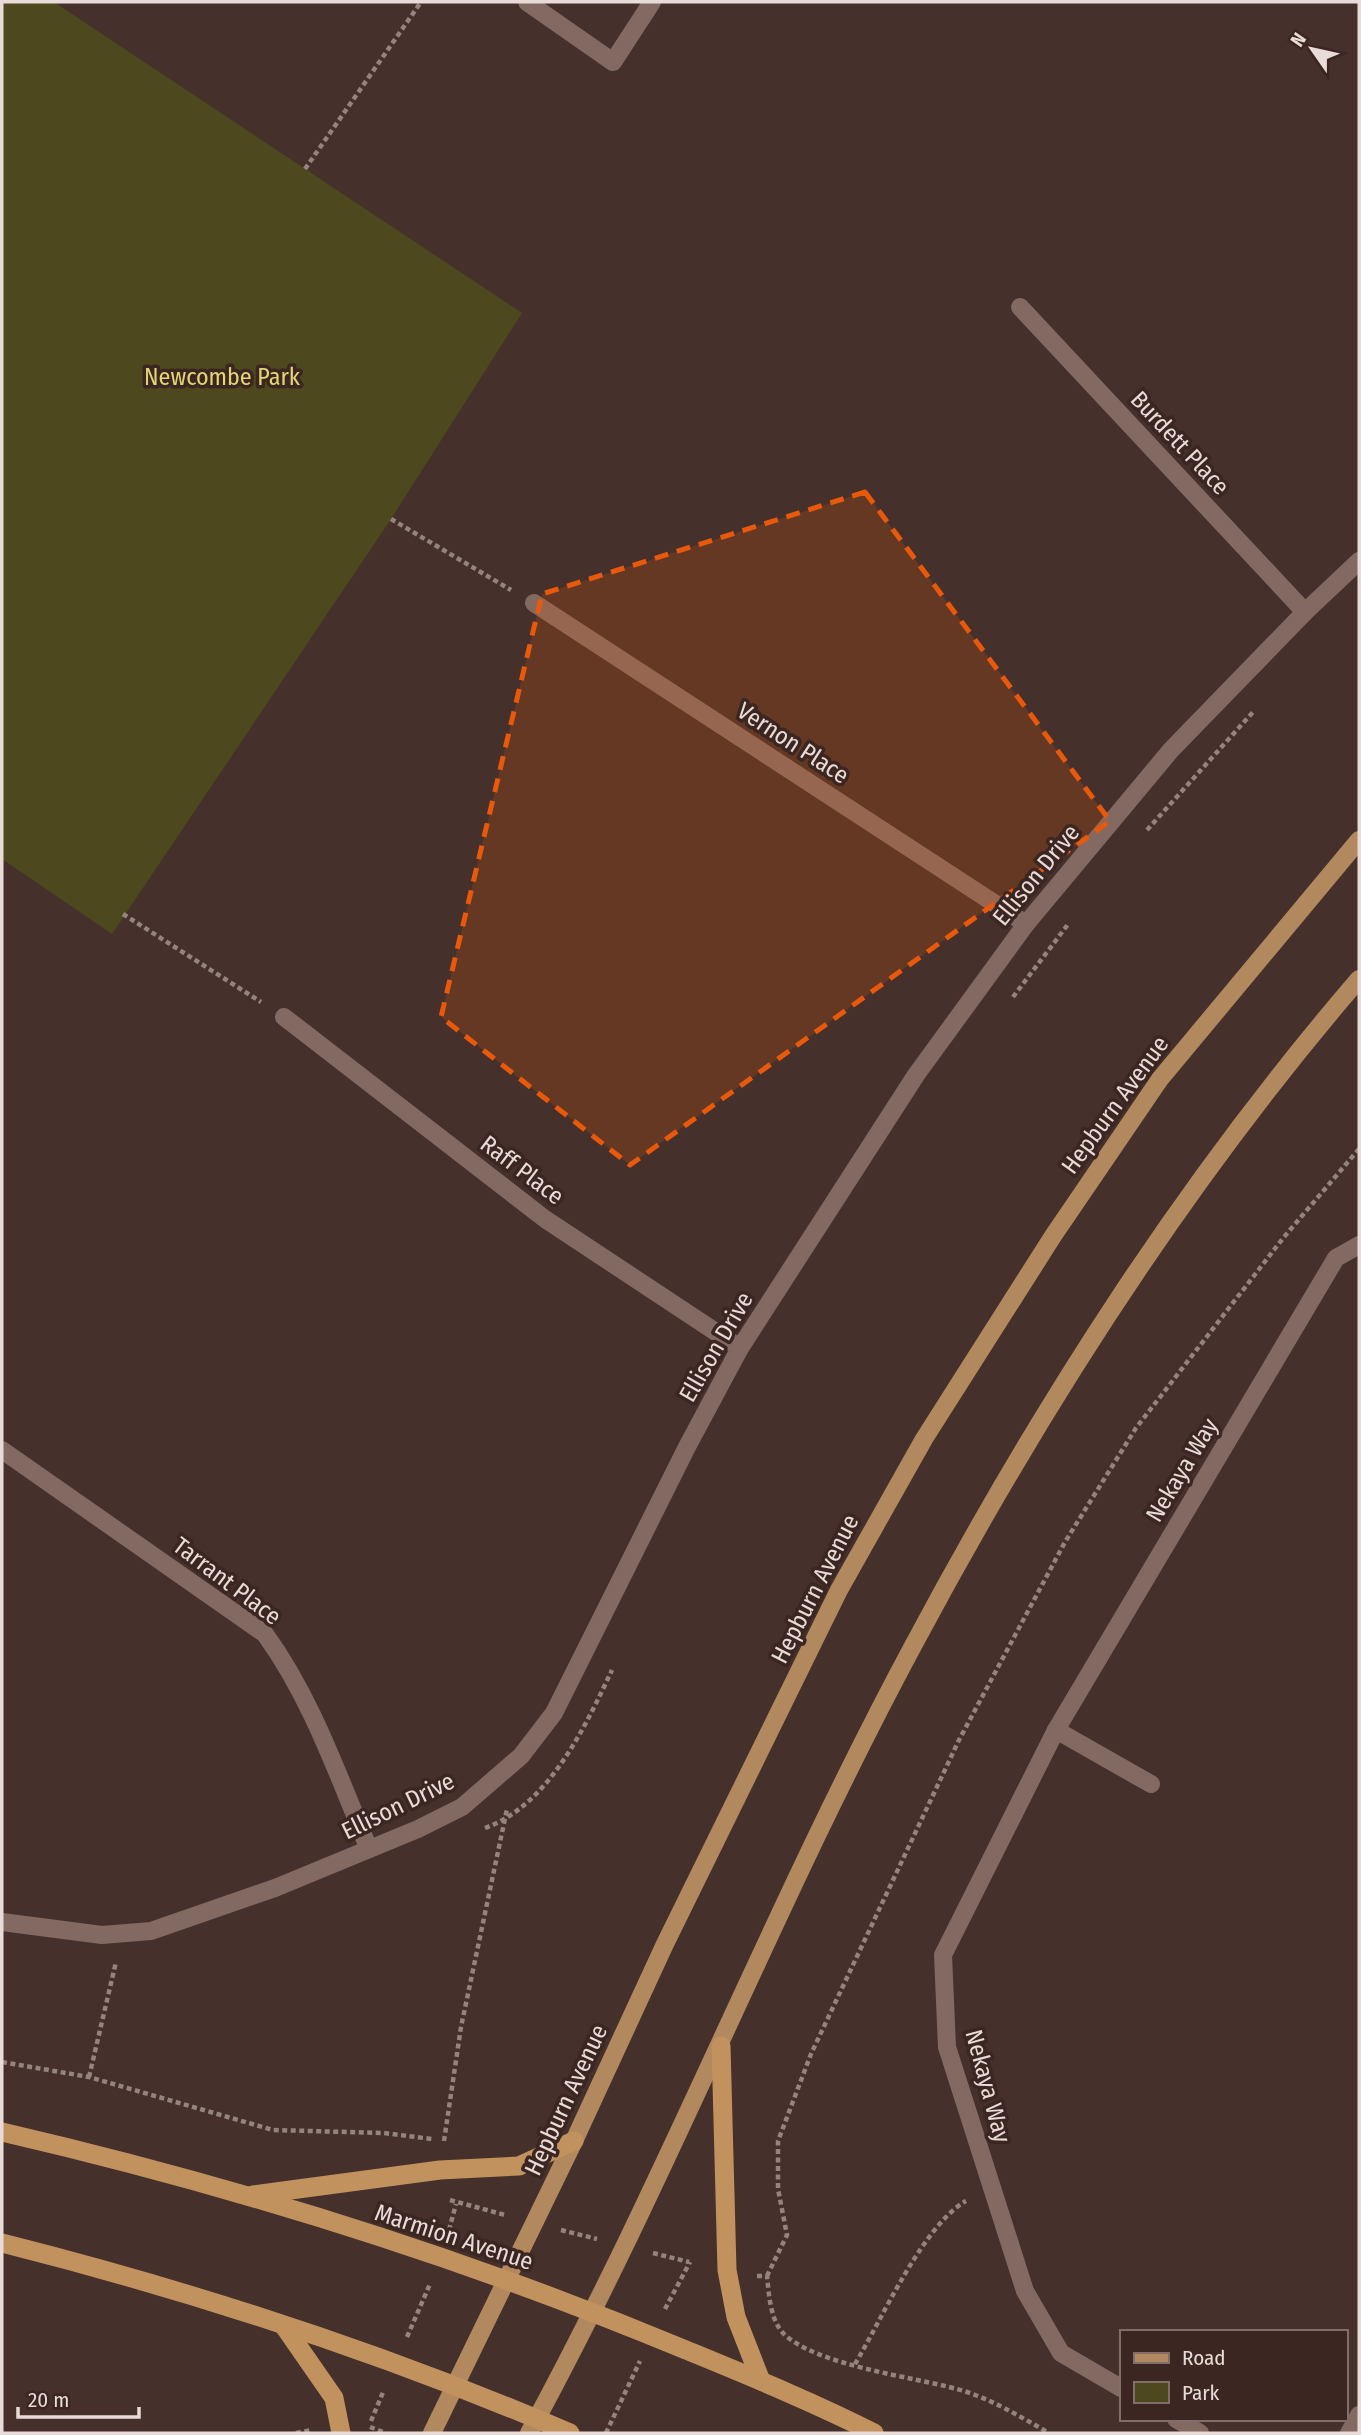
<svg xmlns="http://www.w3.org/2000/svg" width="1361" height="2435" viewBox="0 0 1361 2435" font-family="'Fira Sans Condensed',sans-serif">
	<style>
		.green { fill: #4d481e }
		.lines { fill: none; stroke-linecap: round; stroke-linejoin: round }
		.path { stroke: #95837f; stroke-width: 4.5; stroke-dasharray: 5 3.5; stroke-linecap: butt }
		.minor { stroke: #826a63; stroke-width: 18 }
		.primary { stroke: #b2885f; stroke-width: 18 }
		.trunk { stroke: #c2925e; stroke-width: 19 }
		.marked { fill: #e8590c; fill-opacity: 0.2; stroke: #e8590c; stroke-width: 5; stroke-dasharray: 14 9; stroke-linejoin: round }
		.labels { text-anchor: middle; stroke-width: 7; stroke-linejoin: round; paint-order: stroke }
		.park-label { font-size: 24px; fill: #e2d672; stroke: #3b2621 }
		.street-label { font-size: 24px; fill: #e9dbd7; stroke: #3b2621 }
	</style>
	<rect width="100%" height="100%" fill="#45302b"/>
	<path class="green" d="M 2,2 L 54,2 L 522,313 L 391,519 L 112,934 L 2,859 Z"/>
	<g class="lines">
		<g class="path">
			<path d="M 305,169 L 421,2"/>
			<path d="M 391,519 L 511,590"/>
			<path d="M 1147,830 L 1253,712"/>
			<path d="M 123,914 L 261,1002"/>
			<path d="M 1013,997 L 1069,923"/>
			<path d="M 485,1828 C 549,1805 585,1727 612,1670"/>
			<path d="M 2,2062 L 89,2077 L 273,2130 L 384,2133 L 432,2139"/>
			<path d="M 89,2077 L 116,1962"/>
			<path d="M 444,2141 L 461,2027 L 507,1809"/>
			<path d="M 450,2200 L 505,2215"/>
			<path d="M 449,2230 L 456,2204"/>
			<path d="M 561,2230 L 597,2239"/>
			<path d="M 653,2253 L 689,2262"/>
			<path d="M 757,2276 L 767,2276 C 769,2294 770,2319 783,2333 C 814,2365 913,2377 957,2389 C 990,2398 1019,2416 1049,2433"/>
			<path d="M 767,2276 L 787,2235 L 778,2189 L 778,2141 L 811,2054 L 959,1740 L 1065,1542 L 1136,1428 L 1284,1237 L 1359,1149"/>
			<path d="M 665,2309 L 690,2262"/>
			<path d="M 407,2337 L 430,2284"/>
			<path d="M 855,2364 C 881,2321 923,2225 966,2201"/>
			<path d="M 371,2421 L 384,2390"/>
			<path d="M 370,2427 L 386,2433"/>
			<path d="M 296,2433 L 312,2430"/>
			<path d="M 606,2433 L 640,2361"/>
		</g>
		<g class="minor">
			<path d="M 527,2 L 613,62 L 652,2"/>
			<path d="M 1020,307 L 1305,612"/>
			<path d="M 534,603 L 1026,924"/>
			<path d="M 284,1017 L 545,1219 L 740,1348"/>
			<path d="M 2,1450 L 265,1634 C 312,1699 338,1776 369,1849"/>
			<path d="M 1056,1730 L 1151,1784"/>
			<path d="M 2,1922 L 102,1935 L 151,1931 L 275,1888 L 418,1829 L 462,1807 L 521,1756 L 554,1713 L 688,1445 L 740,1348 L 916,1075 L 1026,924 L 1171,750 L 1305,612 L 1359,561"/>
			<path d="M 1121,2388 L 1061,2353 L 1025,2291 L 947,2047 L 943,1955 L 1056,1730 L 1336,1258 L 1359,1245"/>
			<path d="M 1176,2419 L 1200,2433"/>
			<path d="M 1349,2433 L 1359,2415"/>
		</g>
		<g class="primary">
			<path d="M 432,2433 L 574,2141 L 665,1944 L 839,1590 L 924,1439 L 1053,1236 L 1160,1079 L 1359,840"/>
			<path d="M 529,2433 C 669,2176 775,1902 914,1644 C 1040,1408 1184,1182 1359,979"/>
		</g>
		<g class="trunk">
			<path d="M 721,2046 L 727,2270 L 736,2317 L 761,2381"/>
			<path d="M 2,2132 C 235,2186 465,2258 686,2350 C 749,2376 813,2402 874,2433"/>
			<path d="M 253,2195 L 440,2170 L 519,2166 L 574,2141"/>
			<path d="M 2,2243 C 196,2292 386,2354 570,2433"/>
			<path d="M 284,2326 L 334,2398 L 341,2433"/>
		</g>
	</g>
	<path class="marked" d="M 865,492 L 1110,821 L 630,1165 L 441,1017 L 542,594 Z"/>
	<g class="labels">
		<g class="park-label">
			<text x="222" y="385">Newcombe Park</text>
		</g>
		<g class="street-label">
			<text transform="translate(1180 443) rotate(47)" y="8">Burdett Place</text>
			<text transform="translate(793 743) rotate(33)" y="8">Vernon Place</text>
			<text transform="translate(1036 875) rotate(-51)" y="8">Ellison Drive</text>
			<text transform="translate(1115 1105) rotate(-54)" y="8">Hepburn Avenue</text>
			<text transform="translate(522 1170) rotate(37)" y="8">Raff Place</text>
			<text transform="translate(716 1347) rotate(-60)" y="8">Ellison Drive</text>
			<text transform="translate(1182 1470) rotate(-59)" y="8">Nekaya Way</text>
			<text transform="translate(227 1581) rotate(37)" y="8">Tarrant Place</text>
			<text transform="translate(815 1589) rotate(-63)" y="8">Hepburn Avenue</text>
			<text transform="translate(398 1806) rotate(-26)" y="8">Ellison Drive</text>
			<text transform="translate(988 2086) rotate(75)" y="8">Nekaya Way</text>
			<text transform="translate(566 2100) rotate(-65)" y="8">Hepburn Avenue</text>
			<text transform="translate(454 2237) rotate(18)" y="8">Marmion Avenue</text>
		</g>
	</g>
	<rect width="1361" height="2435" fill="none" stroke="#e9dbd7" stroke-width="7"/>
	<rect x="1120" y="2330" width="228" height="91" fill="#3b2621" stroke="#816e6a" stroke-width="2"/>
	<rect x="1134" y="2353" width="35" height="10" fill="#b2885f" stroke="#816e6a" stroke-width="2"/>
	<text x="1182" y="2365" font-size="21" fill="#e9dbd7">Road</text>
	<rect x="1134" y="2382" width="35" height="21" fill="#4d481e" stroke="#816e6a" stroke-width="2"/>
	<text x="1182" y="2400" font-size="21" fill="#e9dbd7">Park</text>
	<g transform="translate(1312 49) rotate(304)" stroke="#3b2621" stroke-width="5" paint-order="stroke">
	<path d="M0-5L12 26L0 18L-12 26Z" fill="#e9dbd7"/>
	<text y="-10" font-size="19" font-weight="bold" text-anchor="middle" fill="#e9dbd7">N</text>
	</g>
	<path d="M18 2407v10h121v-10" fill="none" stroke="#e9dbd7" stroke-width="3.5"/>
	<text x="28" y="2407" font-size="21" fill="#e9dbd7" stroke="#3b2621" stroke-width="5" paint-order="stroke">20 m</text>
</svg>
